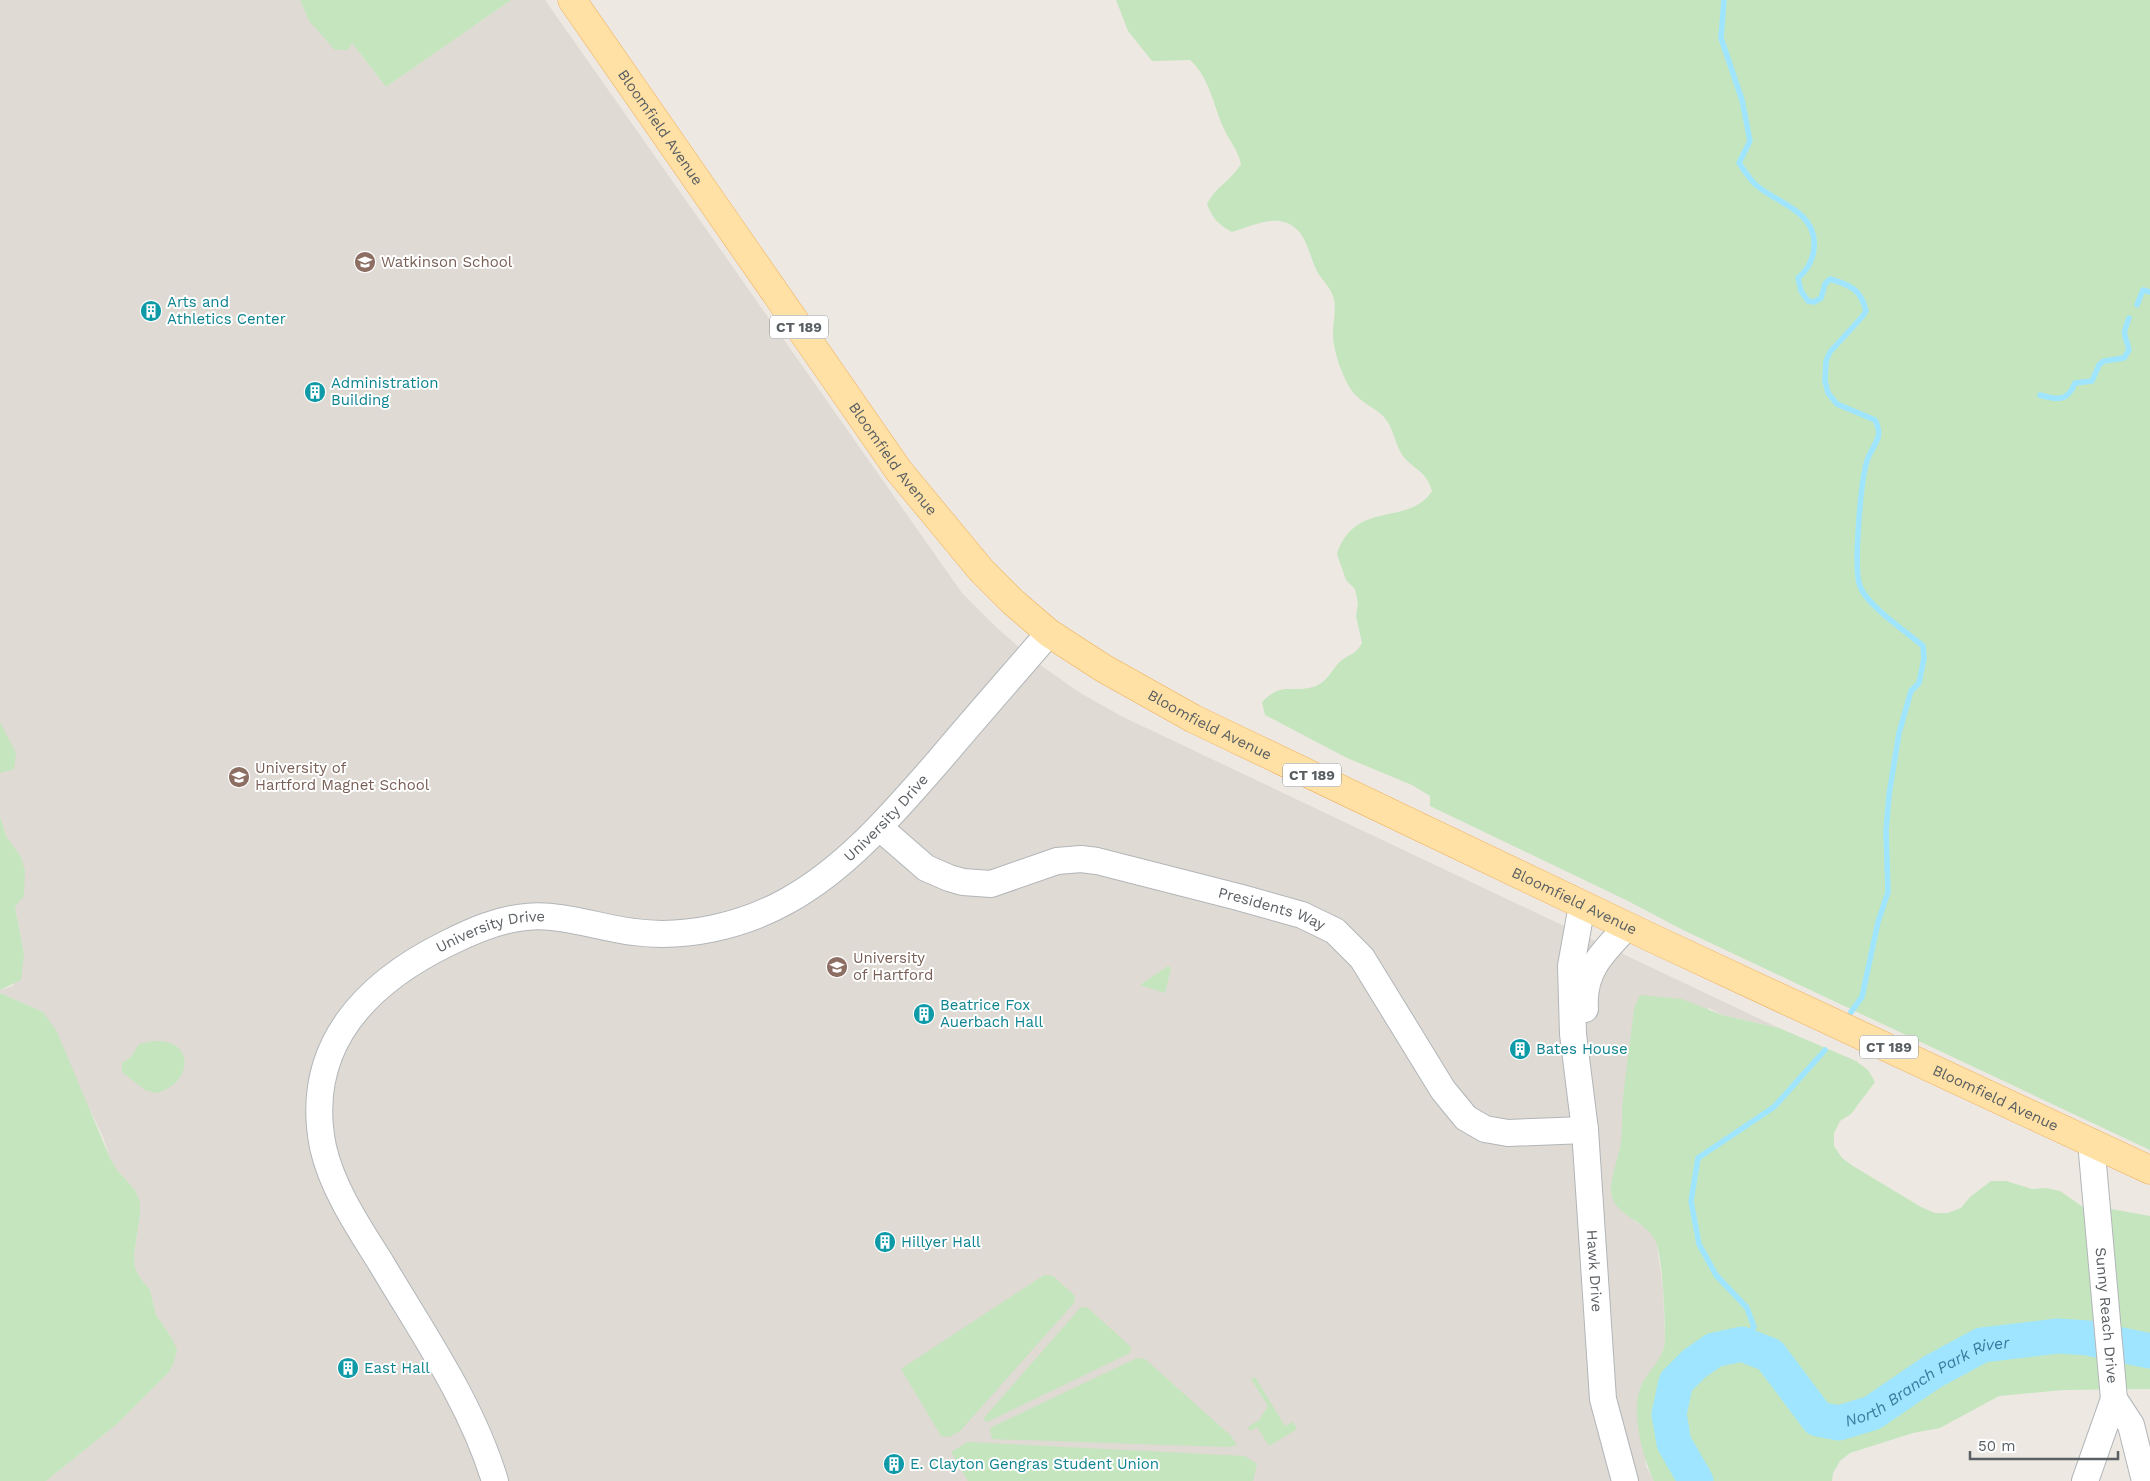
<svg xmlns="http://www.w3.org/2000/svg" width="2150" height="1481" viewBox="0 0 2150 1481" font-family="'Work Sans',sans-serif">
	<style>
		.education { fill: #dfdad3 }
		.green { fill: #c4e5be }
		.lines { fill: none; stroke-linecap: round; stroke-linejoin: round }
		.stream { stroke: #a0e5ff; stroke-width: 5.5 }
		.river { stroke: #a0e5ff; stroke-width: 35 }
		.minor-casing { stroke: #b2b6b9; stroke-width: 28 }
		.major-casing { stroke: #f1ac57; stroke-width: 29 }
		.minor { stroke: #fff; stroke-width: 26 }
		.major { stroke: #ffe1a5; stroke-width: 28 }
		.labels { text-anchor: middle; stroke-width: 4; stroke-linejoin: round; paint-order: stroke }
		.shield { fill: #fff; stroke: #8c8f92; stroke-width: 1 }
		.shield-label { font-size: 14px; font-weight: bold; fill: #5a5f63 }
		.street-label { font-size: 15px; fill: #5a5f63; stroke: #fff }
		.education-label { font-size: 15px; fill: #785e54; stroke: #fff; text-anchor: start }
		.culture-label { font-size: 15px; fill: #0d838f; stroke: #fff; text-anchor: start }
		.water-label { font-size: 16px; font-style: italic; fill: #387b9f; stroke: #fff }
	</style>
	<rect width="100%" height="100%" fill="#ede9e2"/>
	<path class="education" d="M 0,0 L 300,0 L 309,21 L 352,43 L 386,87 L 511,0 L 545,0 L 962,593 L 997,628 L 1035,661 L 1077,691 L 1121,716 L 1779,1028 L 1722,1015 L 1709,1008 L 1623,1100 L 1622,1140 L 1611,1192 L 1636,1222 L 1648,1228 L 1656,1239 L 1663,1288 L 1665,1342 L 1662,1355 L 1640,1388 L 1646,1466 L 1654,1481 L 46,1481 L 117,1424 L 168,1373 L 171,1337 L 156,1315 L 150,1290 L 141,1279 L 135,1268 L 134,1255 L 140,1215 L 140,1202 L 135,1190 L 117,1170 L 110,1158 L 103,1137 L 43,1012 L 0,993 L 0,990 L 13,986 L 24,954 L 15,907 L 21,857 L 6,836 L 0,816 Z"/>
	<g class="green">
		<path d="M 300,0 L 511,0 L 386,87 L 352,43 L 348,50 L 335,50 L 309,21 Z"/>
		<path d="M 1116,0 L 2150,0 L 2150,1150 L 1683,930 L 1628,901 L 1430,806 L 1430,796 L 1412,785 L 1347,758 L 1265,715 L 1262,702 C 1281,682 1291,693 1313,687 C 1328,683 1331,669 1342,660 C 1353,652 1354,656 1362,643 L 1356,616 L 1358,603 L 1355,589 L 1346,580 L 1337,554 C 1355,499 1409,527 1432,491 C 1426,468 1408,468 1400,451 C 1394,440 1393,427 1384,417 C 1374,407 1360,402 1352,391 C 1342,376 1333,351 1333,333 C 1333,321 1337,308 1333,296 C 1330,287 1323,281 1318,273 C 1308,256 1308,229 1284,222 C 1269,217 1247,228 1232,232 C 1219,225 1212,218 1207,204 C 1215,187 1232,180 1241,164 C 1238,150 1230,142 1224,129 C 1213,105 1210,78 1190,60 L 1152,61 L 1128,31 Z"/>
		<path d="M 0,722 L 16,753 L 14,769 L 0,773 Z"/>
		<path d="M 0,816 L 6,836 L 21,857 L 25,871 L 24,896 L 15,907 L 24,954 L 21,980 L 0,990 Z"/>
		<path d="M 1168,966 L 1171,968 L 1165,993 L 1140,985 Z"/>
		<path d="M 0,993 L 43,1012 L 57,1032 L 110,1158 L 117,1170 L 135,1190 L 140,1202 L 140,1215 L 134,1255 L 135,1268 L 141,1279 L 150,1290 L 156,1315 L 171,1337 L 177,1349 L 174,1362 L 168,1373 L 117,1424 L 46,1481 L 0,1481 Z"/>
		<path d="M 1640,995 L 1682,999 L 1722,1015 L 1779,1028 L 1856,1061 L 1868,1070 L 1875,1082 L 1851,1114 L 1840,1121 L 1834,1133 L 1834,1146 L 1842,1158 L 1853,1166 L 1921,1207 L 1935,1213 L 1948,1213 L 1961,1208 L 1970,1197 L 1991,1181 L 2006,1181 L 2032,1189 L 2046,1188 L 2060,1191 L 2083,1207 L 2097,1211 L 2111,1209 L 2150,1216 L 2150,1389 L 2063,1390 L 1999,1396 L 1940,1428 L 1913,1433 L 1850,1453 L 1840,1461 L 1833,1473 L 1832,1481 L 1654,1481 C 1643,1459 1631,1412 1640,1389 C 1646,1371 1665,1360 1665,1339 C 1665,1320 1663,1251 1654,1238 C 1644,1220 1613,1215 1611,1192 C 1610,1177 1620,1155 1621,1140 C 1623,1126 1621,1112 1623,1098 C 1626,1068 1631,1038 1634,1008 Z"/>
		<path d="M 154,1041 C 197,1039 192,1085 156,1093 L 145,1090 L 122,1072 L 122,1063 L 131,1057 L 139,1044 Z"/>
		<path d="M 1044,1275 L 1053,1276 L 1075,1296 L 1074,1303 L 960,1431 L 949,1437 L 941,1436 L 901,1369 Z"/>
		<path d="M 1081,1307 L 1088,1308 L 1131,1347 L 1130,1353 L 987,1422 L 983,1419 Z"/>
		<path d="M 1137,1358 L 1145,1359 L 1230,1435 L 1237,1445 L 1228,1447 L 992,1439 L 990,1428 Z"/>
		<path d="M 1255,1377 L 1285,1426 L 1293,1422 L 1297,1429 L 1269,1446 L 1257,1427 L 1250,1431 L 1248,1427 L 1259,1420 L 1268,1406 L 1251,1379 Z"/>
		<path d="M 968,1442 L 1245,1456 L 1257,1464 L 1253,1481 L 968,1481 L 951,1452 Z"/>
	</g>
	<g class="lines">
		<g class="stream">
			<path d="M 1724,0 L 1721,38 L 1742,100 L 1750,141 L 1739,163 C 1744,170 1749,178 1755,184 C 1769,197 1789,203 1803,217 C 1821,235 1816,263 1798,278 L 1801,291 L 1808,301 L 1814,302 L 1821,298 L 1825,284 L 1830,279 C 1850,285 1861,289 1866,311 L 1862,317 L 1830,352 L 1826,361 L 1825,381 L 1828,393 L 1837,404 L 1875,420 C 1885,439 1872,444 1867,461 C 1861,479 1853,570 1860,586 C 1867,606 1907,632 1923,646 L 1924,658 L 1919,683 L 1911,691 L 1899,733 L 1889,795 L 1886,831 L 1888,892 L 1878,922 L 1862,997 L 1851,1012"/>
			<path d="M 2137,305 L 2143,290 L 2150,292"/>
			<path d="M 2040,395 C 2057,400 2068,402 2075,383 L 2092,381 L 2099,365 L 2104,361 L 2124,358 L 2129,350 C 2125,331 2121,339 2129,318"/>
			<path d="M 1742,1344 L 1754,1327 L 1747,1308 L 1716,1275 L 1699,1244 L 1691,1201 L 1698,1158 L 1774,1107 L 1825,1050"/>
		</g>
		<path class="river" id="s1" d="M 1696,1481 L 1674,1443 L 1669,1414 L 1676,1382 L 1694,1364 L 1714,1350 L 1742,1344 L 1770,1355 L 1818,1419 L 1839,1423 L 1872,1413 L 1932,1372 L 1982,1345 L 2058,1336 L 2088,1338 L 2150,1351"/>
		<g class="minor-casing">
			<g id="minor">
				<path id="s2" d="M 880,828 L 926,868 L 949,878 L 963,882 L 991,884 L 1057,861 L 1081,859 L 1097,861 L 1238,897 L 1302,915 L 1335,931 L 1362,958 L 1443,1090 L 1466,1118 L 1485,1129 L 1508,1133 L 1585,1130"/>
				<path id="s3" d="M 1582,905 L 1571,966 L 1573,1034 L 1585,1130 L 1603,1399 L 1625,1481"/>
				<path d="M 1585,1009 C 1582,971 1603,952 1627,927"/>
				<path id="s4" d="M 2091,1142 L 2114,1399 L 2131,1425 L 2145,1481"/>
				<path id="s5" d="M 495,1481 C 471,1402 423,1334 381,1263 C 359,1228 332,1188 323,1147 C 303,1047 366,983 448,943 C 472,931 499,919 526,917 C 562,913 599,928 634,932 C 685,939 742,926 787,901 C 847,868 892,814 937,763 C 974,719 1012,676 1049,633"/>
				<path d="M 2085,1481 L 2114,1399"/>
			</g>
		</g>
		<g class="major-casing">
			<g id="major">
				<path id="s6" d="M 572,0 L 899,471 L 981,570 L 1013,602 L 1049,633 L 1103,668 L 1194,719 L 1652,938 L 2150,1170"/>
			</g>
		</g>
		<use href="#minor" class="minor"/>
		<use href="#major" class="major"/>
	</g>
	<defs>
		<g id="school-disc" transform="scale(1.125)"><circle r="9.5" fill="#8d6e63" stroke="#fff"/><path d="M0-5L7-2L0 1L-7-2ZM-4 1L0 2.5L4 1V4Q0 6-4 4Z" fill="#fff"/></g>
		<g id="building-disc" transform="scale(1.125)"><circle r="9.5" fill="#0f9aa8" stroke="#fff"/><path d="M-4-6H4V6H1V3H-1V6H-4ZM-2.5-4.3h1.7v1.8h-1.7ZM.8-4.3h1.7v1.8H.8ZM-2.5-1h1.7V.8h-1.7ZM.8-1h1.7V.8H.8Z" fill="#fff"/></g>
		<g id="university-disc" transform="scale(1.125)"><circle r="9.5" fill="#8d6e63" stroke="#fff"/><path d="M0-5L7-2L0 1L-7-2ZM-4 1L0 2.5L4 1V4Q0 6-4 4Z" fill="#fff"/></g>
	</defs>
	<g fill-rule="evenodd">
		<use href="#school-disc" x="365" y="262"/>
		<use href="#building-disc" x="151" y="311"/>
		<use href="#building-disc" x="315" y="392"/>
		<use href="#school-disc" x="239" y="777"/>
		<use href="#university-disc" x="837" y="967"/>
		<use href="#building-disc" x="924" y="1014"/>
		<use href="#building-disc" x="1520" y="1049"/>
		<use href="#building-disc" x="885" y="1242"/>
		<use href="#building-disc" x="348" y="1368"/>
		<use href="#building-disc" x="894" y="1464"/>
	</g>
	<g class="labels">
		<g class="shield">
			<rect x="770" y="315.5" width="58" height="23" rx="4"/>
			<rect x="1283" y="763.5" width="58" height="23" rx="4"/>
			<rect x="1860" y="1035.5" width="58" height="23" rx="4"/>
		</g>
		<g class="shield-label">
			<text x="799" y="332">CT 189</text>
			<text x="1312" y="780">CT 189</text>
			<text x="1889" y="1052">CT 189</text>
		</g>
		<g class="street-label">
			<text dy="5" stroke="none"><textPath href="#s6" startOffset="155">Bloomfield Avenue</textPath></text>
			<text dy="5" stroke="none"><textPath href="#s6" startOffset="560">Bloomfield Avenue</textPath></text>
			<text dy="5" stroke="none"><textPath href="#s6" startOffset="980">Bloomfield Avenue</textPath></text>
			<text dy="5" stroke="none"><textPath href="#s5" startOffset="1118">University Drive</textPath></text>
			<text dy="5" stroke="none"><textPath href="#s6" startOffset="1385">Bloomfield Avenue</textPath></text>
			<text dy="5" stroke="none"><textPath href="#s2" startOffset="420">Presidents Way</textPath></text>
			<text dy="5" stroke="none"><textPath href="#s5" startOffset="682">University Drive</textPath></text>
			<text dy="5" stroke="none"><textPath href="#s6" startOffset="1850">Bloomfield Avenue</textPath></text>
			<text dy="5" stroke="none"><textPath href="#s3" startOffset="368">Hawk Drive</textPath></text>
			<text dy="5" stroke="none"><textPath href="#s4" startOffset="174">Sunny Reach Drive</textPath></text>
		</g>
		<g class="education-label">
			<text x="381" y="267">Watkinson School</text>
			<text x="255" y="773">University of<tspan x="255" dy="17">Hartford Magnet School</tspan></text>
			<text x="853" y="963">University<tspan x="853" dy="17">of Hartford</tspan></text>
		</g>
		<g class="culture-label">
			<text x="167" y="307">Arts and<tspan x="167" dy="17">Athletics Center</tspan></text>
			<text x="331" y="388">Administration<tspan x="331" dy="17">Building</tspan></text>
			<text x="940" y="1010">Beatrice Fox<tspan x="940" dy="17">Auerbach Hall</tspan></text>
			<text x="1536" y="1054">Bates House</text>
			<text x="901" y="1247">Hillyer Hall</text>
			<text x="364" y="1373">East Hall</text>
			<text x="910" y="1469">E. Clayton Gengras Student Union</text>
		</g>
		<g class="water-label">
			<text dy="6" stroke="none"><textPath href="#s1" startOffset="415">North Branch Park River</textPath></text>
		</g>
	</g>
	<path d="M1970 1451v8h148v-8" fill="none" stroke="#5a5f63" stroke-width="2.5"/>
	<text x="1978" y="1451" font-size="15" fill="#5a5f63" stroke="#ffffff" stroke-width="4" paint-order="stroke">50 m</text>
</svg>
